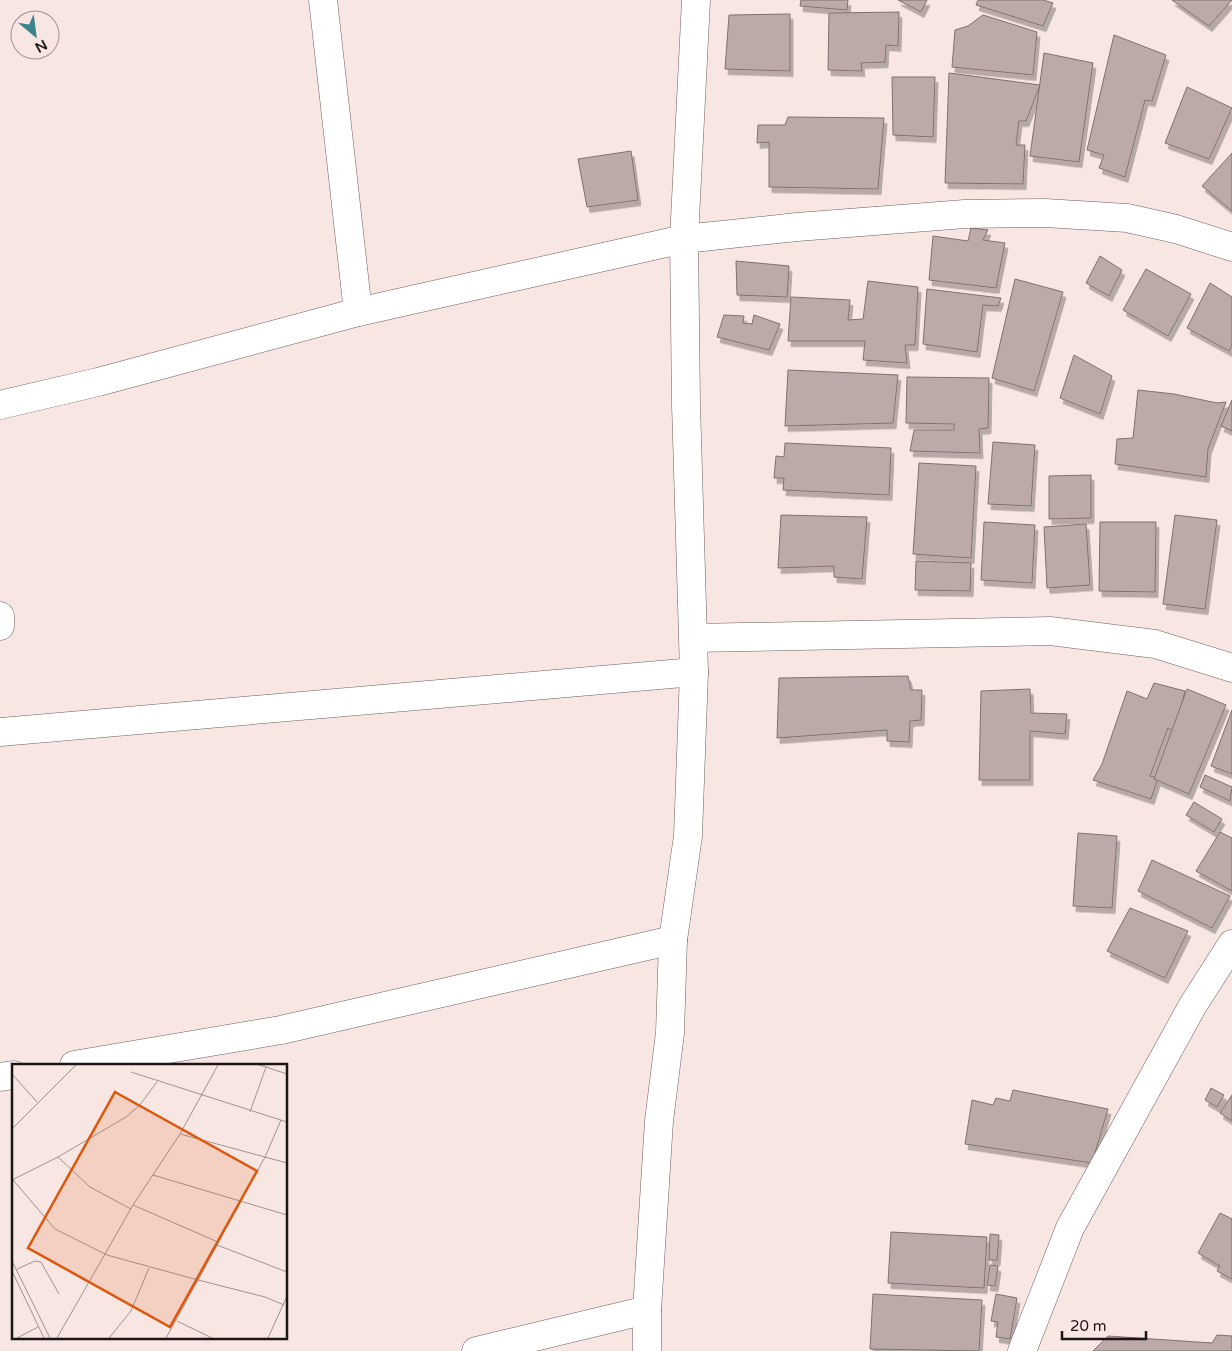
<svg xmlns="http://www.w3.org/2000/svg" width="1232" height="1351" viewBox="0 0 1232 1351" font-family="'Varela Round',sans-serif">
	<style>
		.building { fill: #bbaaa8; stroke: #80706e; filter: url(#shadow) }
		.lines { fill: none; stroke-linecap: round; stroke-linejoin: round }
		.minor-casing { stroke: #6e5f5d; stroke-width: 29 }
		.minor { stroke: #fff; stroke-width: 28 }
		.inset-road { fill: none; stroke: #a09291; stroke-width: 1 }
		.view { fill: #de560c; fill-opacity: 0.15; stroke: #de560c; stroke-width: 2.5 }
		.inset-edge { fill: none; stroke: #1c1515; stroke-width: 2.5 }
	</style>
	<defs>
		<filter id="shadow"><feDropShadow dx="3" dy="5.5" stdDeviation="0" flood-color="#0004"/></filter>
	</defs>
	<rect width="100%" height="100%" fill="#f8e6e3"/>
	<g class="building">
		<path d="M 801,0 L 848,0 L 847,10 L 800,6 Z"/>
		<path d="M 898,0 L 927,0 L 921,12 Z"/>
		<path d="M 978,0 L 1043,0 L 1053,3 L 1043,26 L 976,5 Z"/>
		<path d="M 1172,0 L 1232,0 L 1209,26 Z"/>
		<path d="M 899,12 L 898,46 L 886,45 L 885,62 L 861,63 L 862,71 L 828,70 L 829,13 Z"/>
		<path d="M 790,14 L 790,71 L 725,69 L 729,15 Z"/>
		<path d="M 983,15 L 1037,32 L 1033,75 L 952,67 L 955,30 L 968,26 Z"/>
		<path d="M 1114,35 L 1166,55 L 1152,101 L 1145,100 L 1125,177 L 1099,168 L 1104,155 L 1087,150 Z"/>
		<path d="M 1044,53 L 1093,63 L 1079,162 L 1030,156 Z"/>
		<path d="M 949,73 L 1040,85 L 1026,121 L 1019,121 L 1016,145 L 1025,145 L 1023,184 L 945,183 Z"/>
		<path d="M 892,77 L 935,77 L 933,137 L 893,135 Z"/>
		<path d="M 1187,87 L 1232,108 L 1209,159 L 1165,143 Z"/>
		<path d="M 788,117 L 884,118 L 878,189 L 769,187 L 769,142 L 757,143 L 758,125 L 785,125 Z"/>
		<path d="M 631,151 L 638,200 L 587,207 L 578,159 Z"/>
		<path d="M 1232,153 L 1232,211 L 1202,186 Z"/>
		<path d="M 971,228 L 988,230 L 983,240 L 1005,243 L 996,288 L 929,280 L 933,236 L 968,241 Z"/>
		<path d="M 1100,256 L 1122,270 L 1109,296 L 1086,283 Z"/>
		<path d="M 736,261 L 789,266 L 787,297 L 737,295 Z"/>
		<path d="M 1146,269 L 1191,294 L 1168,336 L 1123,310 Z"/>
		<path d="M 1015,279 L 1063,292 L 1034,391 L 992,378 Z"/>
		<path d="M 868,281 L 918,287 L 915,345 L 905,345 L 907,363 L 863,360 L 865,341 L 788,341 L 791,297 L 850,300 L 848,320 L 863,319 Z"/>
		<path d="M 1210,283 L 1232,297 L 1232,345 L 1229,351 L 1187,328 Z"/>
		<path d="M 927,289 L 1001,298 L 998,306 L 983,305 L 977,352 L 923,344 Z"/>
		<path d="M 724,315 L 744,316 L 743,323 L 752,324 L 754,315 L 780,324 L 769,350 L 717,337 Z"/>
		<path d="M 1074,355 L 1112,376 L 1100,414 L 1060,398 Z"/>
		<path d="M 788,370 L 898,375 L 893,423 L 785,426 Z"/>
		<path d="M 907,377 L 989,378 L 988,428 L 979,429 L 980,453 L 910,451 L 914,430 L 954,430 L 954,424 L 906,423 Z"/>
		<path d="M 1138,390 L 1174,394 L 1217,403 L 1226,402 L 1208,449 L 1206,477 L 1115,464 L 1117,439 L 1133,438 Z"/>
		<path d="M 1232,400 L 1232,431 L 1221,426 Z"/>
		<path d="M 993,442 L 1035,445 L 1031,506 L 988,504 Z"/>
		<path d="M 785,443 L 891,448 L 889,495 L 783,490 L 784,478 L 774,478 L 776,456 L 784,457 Z"/>
		<path d="M 919,463 L 976,466 L 971,558 L 913,554 Z"/>
		<path d="M 1091,475 L 1091,518 L 1049,519 L 1049,476 Z"/>
		<path d="M 781,515 L 867,517 L 862,579 L 834,577 L 834,566 L 778,568 Z"/>
		<path d="M 1175,515 L 1217,520 L 1205,609 L 1163,604 Z"/>
		<path d="M 984,522 L 1035,525 L 1032,583 L 981,580 Z"/>
		<path d="M 1100,522 L 1156,522 L 1155,592 L 1099,591 Z"/>
		<path d="M 1086,524 L 1090,585 L 1047,588 L 1044,527 Z"/>
		<path d="M 916,561 L 971,563 L 970,591 L 915,590 Z"/>
		<path d="M 908,676 L 911,690 L 922,690 L 921,720 L 910,721 L 909,742 L 887,741 L 887,730 L 777,738 L 779,678 Z"/>
		<path d="M 1154,683 L 1185,691 L 1175,732 L 1168,728 L 1150,776 L 1158,778 L 1151,799 L 1093,780 L 1102,764 L 1127,691 L 1147,699 Z"/>
		<path d="M 1030,689 L 1031,713 L 1067,714 L 1065,734 L 1030,731 L 1030,780 L 979,780 L 981,691 Z"/>
		<path d="M 1187,689 L 1226,705 L 1189,794 L 1154,779 Z"/>
		<path d="M 1232,710 L 1232,774 L 1211,766 Z"/>
		<path d="M 1205,775 L 1232,787 L 1230,801 L 1200,787 Z"/>
		<path d="M 1194,802 L 1222,819 L 1214,832 L 1186,815 Z"/>
		<path d="M 1220,832 L 1232,838 L 1232,891 L 1196,871 Z"/>
		<path d="M 1078,833 L 1117,836 L 1112,908 L 1073,906 Z"/>
		<path d="M 1152,860 L 1230,896 L 1212,928 L 1138,891 Z"/>
		<path d="M 1130,908 L 1188,931 L 1165,978 L 1107,951 Z"/>
		<path d="M 1211,1088 L 1224,1095 L 1217,1107 L 1205,1100 Z"/>
		<path d="M 1013,1090 L 1108,1109 L 1092,1163 L 965,1144 L 972,1100 L 993,1105 L 996,1098 L 1010,1101 Z"/>
		<path d="M 1232,1095 L 1232,1121 L 1220,1113 Z"/>
		<path d="M 1220,1213 L 1232,1219 L 1232,1279 L 1217,1271 L 1220,1266 L 1198,1253 Z"/>
		<path d="M 891,1232 L 987,1237 L 984,1288 L 888,1283 Z"/>
		<path d="M 990,1234 L 999,1235 L 997,1260 L 989,1260 Z"/>
		<path d="M 990,1265 L 998,1266 L 995,1286 L 987,1285 Z"/>
		<path d="M 873,1294 L 982,1300 L 979,1351 L 870,1349 Z"/>
		<path d="M 996,1294 L 1017,1298 L 1010,1339 L 996,1337 L 998,1322 L 991,1321 Z"/>
		<path d="M 1217,1335 L 1232,1336 L 1232,1351 L 1093,1351 L 1108,1336 L 1212,1343 Z"/>
	</g>
	<g class="lines">
		<g class="minor-casing">
			<g id="minor">
				<path d="M 323,0 L 358,312"/>
				<path d="M 0,405 L 98,382 L 358,312 L 684,239 L 797,227 L 965,214 L 1045,213 L 1127,218 L 1176,229 L 1232,247"/>
				<path d="M 0,616 L 0,626"/>
				<path d="M 694,638 L 1050,631 L 1155,644 L 1232,668"/>
				<path d="M 0,732 L 694,672"/>
				<path d="M 74,1065 L 281,1030 L 673,940"/>
				<path d="M 0,1077 L 14,1075"/>
				<path d="M 476,1351 L 647,1310"/>
				<path d="M 647,1351 L 647,1310 L 659,1121 L 670,1033 L 673,940 L 688,836 L 694,672 L 686,404 L 684,239 L 696,0"/>
				<path d="M 1022,1351 L 1070,1228 L 1193,1005 L 1232,944"/>
			</g>
		</g>
		<use href="#minor" class="minor"/>
	</g>
	<g transform="translate(12 1064)">
		<rect width="275" height="275" fill="#f8e6e3"/>
		<path class="inset-road" d="M 254,3 L 275,10M 119,8 L 275,58M 0,10 L 25,38M 238,48 L 254,3 L 247,1M 269,56 L 253,93 L 275,99M 0,65 L 64,1M 168,70 L 253,93 L 205,181 L 275,208M 46,93 L 78,123 L 119,145M 141,111 L 275,151M 0,116 L 46,93 L 114,53 L 127,42 L 145,18M 1,116 L 43,165 L 95,191 L 186,216 L 205,181M 121,141 L 206,178M 0,197 L 38,274M 5,205 L 23,197 L 29,198 L 47,230M 0,207 L 32,274M 165,257 L 200,274M 5,274 L 26,263M 45,274 L 121,141 L 168,70 L 206,1M 97,274 L 119,247 L 137,204M 154,274 L 186,216 L 253,233 L 272,241M 256,274 L 275,232"/>
		<path class="view" d="M 103,28 L 245,107 L 158,263 L 16,184 Z"/>
		<rect width="275" height="275" class="inset-edge"/>
	</g>
	<g transform="translate(35 35) rotate(151)"><circle r="24" fill="#f8e6e3" stroke="#a09291"/>
	<path d="M0-4L9 19L0 12L-9 19Z" fill="#3c838d"/>
	<text y="-8" font-size="14" font-weight="bold" text-anchor="middle" fill="#1c1515">N</text>
	</g>
	<path d="M1062 1331v8h84v-8" fill="none" stroke="#1c1515" stroke-width="2.5"/>
	<text x="1070" y="1331" font-size="15" fill="#1c1515" stroke="#f8e6e3" stroke-width="4" paint-order="stroke">20 m</text>
</svg>
